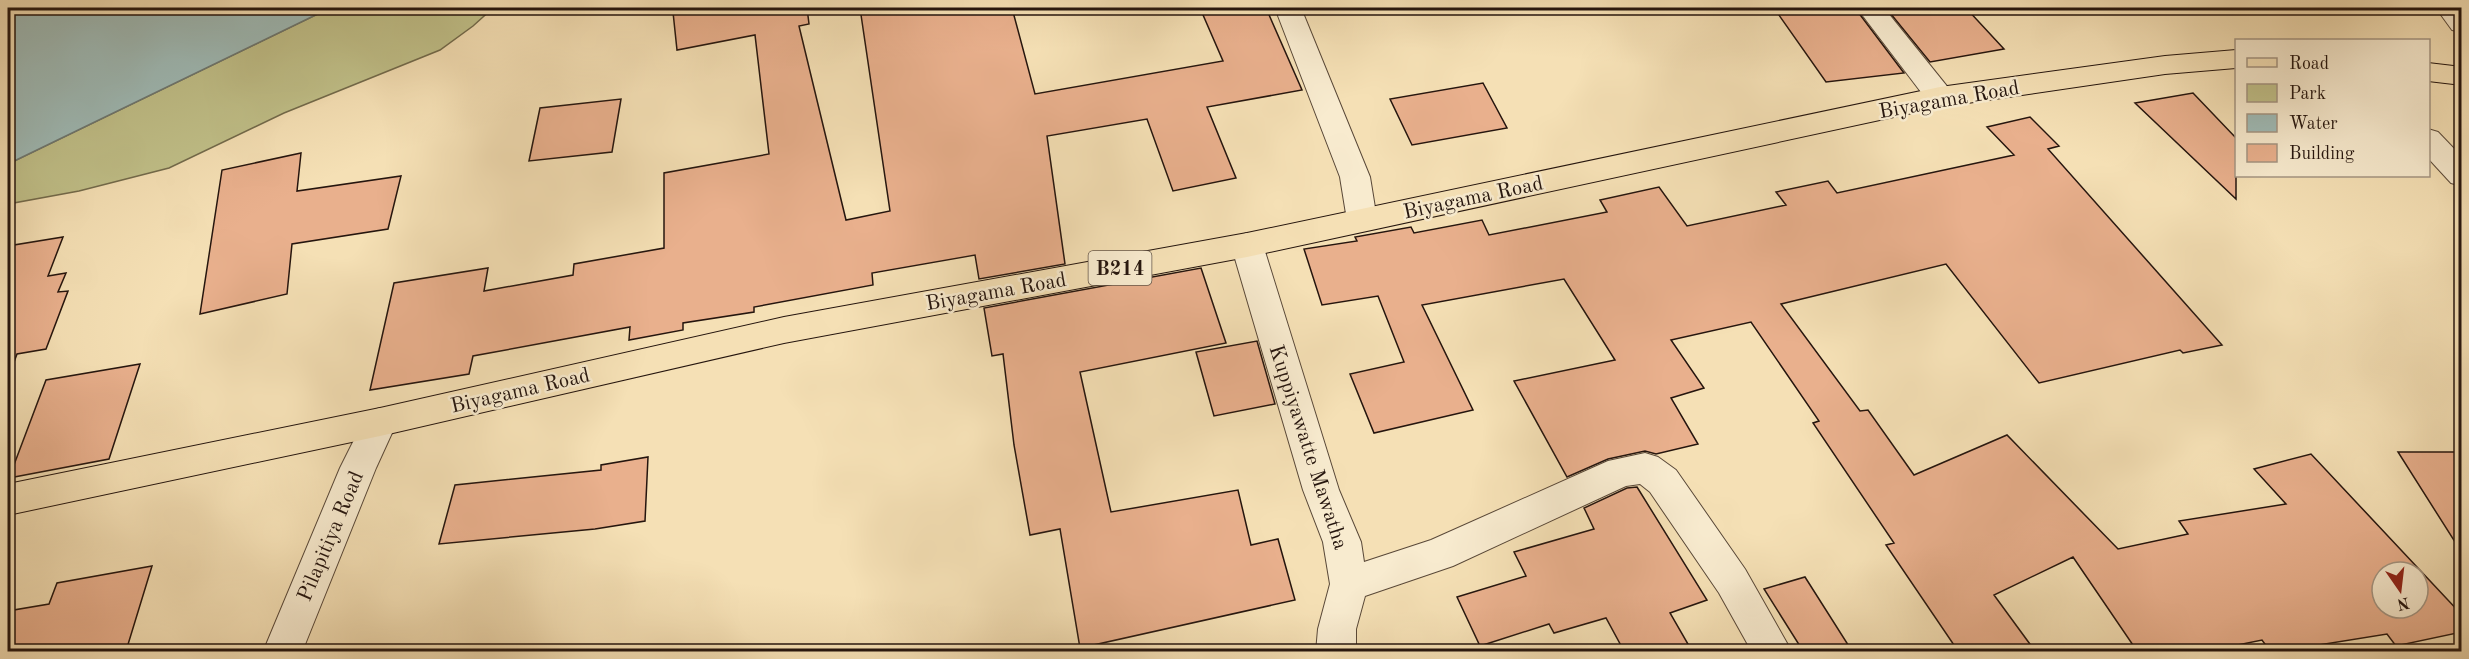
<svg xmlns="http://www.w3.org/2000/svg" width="2469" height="659" viewBox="0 0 2469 659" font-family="'Old Standard TT',serif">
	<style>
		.green { fill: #c1c18a; stroke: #736b4c; stroke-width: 1.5 }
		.water { fill: #9fbbb7; stroke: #6e7973; stroke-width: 1.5 }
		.building { fill: #e9b08d; stroke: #25150e; stroke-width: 1.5; fill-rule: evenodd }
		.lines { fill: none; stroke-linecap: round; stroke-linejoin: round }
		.minor-casing { stroke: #594838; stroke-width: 2 }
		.primary-casing { stroke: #25150e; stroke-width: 2 }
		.minor { fill: #f8ebcf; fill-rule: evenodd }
		.primary { fill: #f5e0b5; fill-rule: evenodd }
		.labels { text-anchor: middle; stroke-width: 5; stroke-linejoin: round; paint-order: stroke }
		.shield { fill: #f8ebcf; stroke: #645548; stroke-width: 1.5 }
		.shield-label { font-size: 20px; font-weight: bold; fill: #25150e }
		.street-label { font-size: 21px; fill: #25150e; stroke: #f8ebcf }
	</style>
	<rect width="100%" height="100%" fill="#f5e0b5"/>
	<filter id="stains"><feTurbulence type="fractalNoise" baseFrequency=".00333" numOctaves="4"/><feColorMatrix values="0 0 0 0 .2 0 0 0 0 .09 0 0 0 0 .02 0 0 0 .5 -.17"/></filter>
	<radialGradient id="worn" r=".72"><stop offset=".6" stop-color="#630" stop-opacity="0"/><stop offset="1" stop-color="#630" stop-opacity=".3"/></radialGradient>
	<path class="green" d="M 330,8 L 493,8 L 473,26 L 440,50 L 284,113 L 169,168 L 79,191 L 8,204 L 8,164 Z"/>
	<path class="water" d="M 8,8 L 330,8 L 8,164 Z"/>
	<g class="building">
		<path d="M 694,8 L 807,8 L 809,24 L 799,26 L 846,220 L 890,211 L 860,8 L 1012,8 L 1035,94 L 1223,61 L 1200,8 L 1266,8 L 1302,90 L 1207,107 L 1236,178 L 1173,191 L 1147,119 L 1047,136 L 1065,264 L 979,279 L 975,255 L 872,273 L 873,285 L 754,307 L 754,312 L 683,323 L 683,330 L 629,340 L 630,327 L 473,356 L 469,374 L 370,390 L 394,283 L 488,268 L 484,291 L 573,275 L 574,264 L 664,248 L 664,173 L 769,154 L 755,35 L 677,50 L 673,12 Z"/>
		<path d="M 1774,8 L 1855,8 L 1904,73 L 1826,82 Z"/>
		<path d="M 1886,8 L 1935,8 L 1940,13 L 1966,8 L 2004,49 L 1930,62 Z"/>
		<path d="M 1483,83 L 1507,128 L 1412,145 L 1390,99 Z"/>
		<path d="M 2193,93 L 2236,138 L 2236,199 L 2135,103 Z"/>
		<path d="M 621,99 L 612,152 L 529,161 L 540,108 Z"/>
		<path d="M 2030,117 L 2059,146 L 2048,149 L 2222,345 L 2183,353 L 2180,350 L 2039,383 L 1946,264 L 1781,304 L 1860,411 L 1868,410 L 1914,475 L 2007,435 L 2118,549 L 2188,534 L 2179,521 L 2286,504 L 2254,469 L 2311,454 L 2462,615 L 2462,632 L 2396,646 L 2387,634 L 2281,651 L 2270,651 L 2262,640 L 2208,651 L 2137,651 L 2073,557 L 1994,595 L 2035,651 L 1958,651 L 1886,545 L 1894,543 L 1813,423 L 1819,421 L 1751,322 L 1671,340 L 1704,388 L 1671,398 L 1698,444 L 1656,454 L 1645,451 L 1608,459 L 1567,477 L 1514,381 L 1615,360 L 1564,279 L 1422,305 L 1473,410 L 1374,433 L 1350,374 L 1404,362 L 1378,296 L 1322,305 L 1304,249 L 1357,241 L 1355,237 L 1411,227 L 1414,233 L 1482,220 L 1489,235 L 1607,212 L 1600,200 L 1659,187 L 1687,226 L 1786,205 L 1776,192 L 1828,181 L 1837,193 L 2014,155 L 1987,127 ZM 2382,572 L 2418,572 L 2418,608 L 2382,608 Z"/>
		<path d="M 301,153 L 297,191 L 401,176 L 388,229 L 292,244 L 287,294 L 200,314 L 222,170 Z"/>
		<path d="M 63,237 L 48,276 L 66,273 L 58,292 L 68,291 L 46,349 L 17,354 L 10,373 L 8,372 L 8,246 Z"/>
		<path d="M 1201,268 L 1226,343 L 1080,372 L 1111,512 L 1238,490 L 1251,545 L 1278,539 L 1295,600 L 1080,648 L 1060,529 L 1030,535 L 1014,445 L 1003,354 L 992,356 L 984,308 Z"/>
		<path d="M 1257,341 L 1275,404 L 1214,416 L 1196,352 Z"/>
		<path d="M 140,364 L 109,459 L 9,478 L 46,380 Z"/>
		<path d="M 2398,452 L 2462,452 L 2462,553 Z"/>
		<path d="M 648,457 L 645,521 L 595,529 L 439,544 L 455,485 L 601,470 L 601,465 Z"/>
		<path d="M 1637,487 L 1707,600 L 1670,613 L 1692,651 L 1624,651 L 1606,618 L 1554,633 L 1549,624 L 1480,646 L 1457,597 L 1526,576 L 1514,552 L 1594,529 L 1584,508 L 1627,488 Z"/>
		<path d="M 152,566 L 126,651 L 8,651 L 8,611 L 49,604 L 57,583 Z"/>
		<path d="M 1805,577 L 1852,651 L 1803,651 L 1764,589 Z"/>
	</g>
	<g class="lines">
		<g class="minor-casing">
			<g id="minor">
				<path d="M 1275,8 L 1301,8 L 1370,177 L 1377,220 L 1373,228 L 1362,231 L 1351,228 L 1347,220 L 1340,177 Z"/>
				<path d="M 1857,8 L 1884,8 L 1950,90 L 1954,97 L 1950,104 L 1940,107 L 1930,104 Z"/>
				<path d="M 2436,8 L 2462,8 L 2462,32 L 2452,30 Z"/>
				<path d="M 2428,129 L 2438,132 L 2462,157 L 2462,186 L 2451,183 L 2428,158 Z"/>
				<path d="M 1247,233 L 1258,237 L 1263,245 L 1339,490 L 1361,542 L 1364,562 L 1431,540 L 1608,461 L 1645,453 L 1658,457 L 1676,470 L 1745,569 L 1792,652 L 1752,652 L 1719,593 L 1650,492 L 1640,484 L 1626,486 L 1453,566 L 1365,596 L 1356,629 L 1356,652 L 1316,652 L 1318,629 L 1330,584 L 1323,542 L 1303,490 L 1231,245 L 1236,237 Z"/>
				<path d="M 380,408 L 392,412 L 397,422 L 376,468 L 302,652 L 263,652 L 340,468 L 368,412 Z"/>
			</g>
		</g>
		<g class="primary-casing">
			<g id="primary">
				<path d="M 2236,50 L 2236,68 L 2165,74 L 1940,107 L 1247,257 L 784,343 L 380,436 L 8,515 L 8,484 L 380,408 L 784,317 L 1247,233 L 1940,87 L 2165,56 Z"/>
				<path d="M 2428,63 L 2462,67 L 2462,85 L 2428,81 Z"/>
			</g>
		</g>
		<use href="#minor" class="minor"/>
		<use href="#primary" class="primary"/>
	</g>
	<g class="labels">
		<rect class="shield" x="1088.5" y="251" width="63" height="34" rx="4.5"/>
		<g class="shield-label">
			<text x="1120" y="275">B214</text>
		</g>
		<g class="street-label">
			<text transform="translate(1949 99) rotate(-10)" y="7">Biyagama Road</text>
			<text transform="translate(1473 197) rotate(-12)" y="7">Biyagama Road</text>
			<text transform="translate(996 291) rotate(-10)" y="7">Biyagama Road</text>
			<text transform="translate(520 390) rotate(-13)" y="7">Biyagama Road</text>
			<text transform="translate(1309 447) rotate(72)" y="7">Kuppiyawatte Mawatha</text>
			<text transform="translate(330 536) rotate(-67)" y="7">Pilapitiya Road</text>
		</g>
	</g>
	<rect width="2469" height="659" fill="none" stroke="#f5e0b5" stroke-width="30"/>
	<rect x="9" y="9" width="2451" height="641" fill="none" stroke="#25150e" stroke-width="3"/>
	<rect x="15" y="15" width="2439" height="629" fill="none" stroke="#25150e" stroke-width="1.5"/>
	<rect x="2235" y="39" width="195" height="138" fill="#f8ebcf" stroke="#a49582" stroke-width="1.5"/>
	<rect x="2247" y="58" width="30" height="9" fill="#f5e0b5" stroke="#a49582" stroke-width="1.5"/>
	<text x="2289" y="69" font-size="18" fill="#25150e">Road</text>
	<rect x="2247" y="84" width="30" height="18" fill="#c1c18a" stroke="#a49582" stroke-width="1.5"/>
	<text x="2289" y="99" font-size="18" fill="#25150e">Park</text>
	<rect x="2247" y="114" width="30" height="18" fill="#9fbbb7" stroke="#a49582" stroke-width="1.5"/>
	<text x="2289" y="129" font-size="18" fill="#25150e">Water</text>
	<rect x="2247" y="144" width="30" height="18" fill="#e9b08d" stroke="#a49582" stroke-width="1.5"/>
	<text x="2289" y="159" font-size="18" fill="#25150e">Building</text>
	<g transform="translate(2400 590) rotate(166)"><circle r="28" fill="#f8ebcf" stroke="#a49582" stroke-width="1.5"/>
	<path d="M0-4.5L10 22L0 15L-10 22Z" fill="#8f2418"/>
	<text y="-9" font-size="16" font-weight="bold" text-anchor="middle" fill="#25150e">N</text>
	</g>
	<rect width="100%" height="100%" filter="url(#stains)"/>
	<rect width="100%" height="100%" fill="url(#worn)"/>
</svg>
